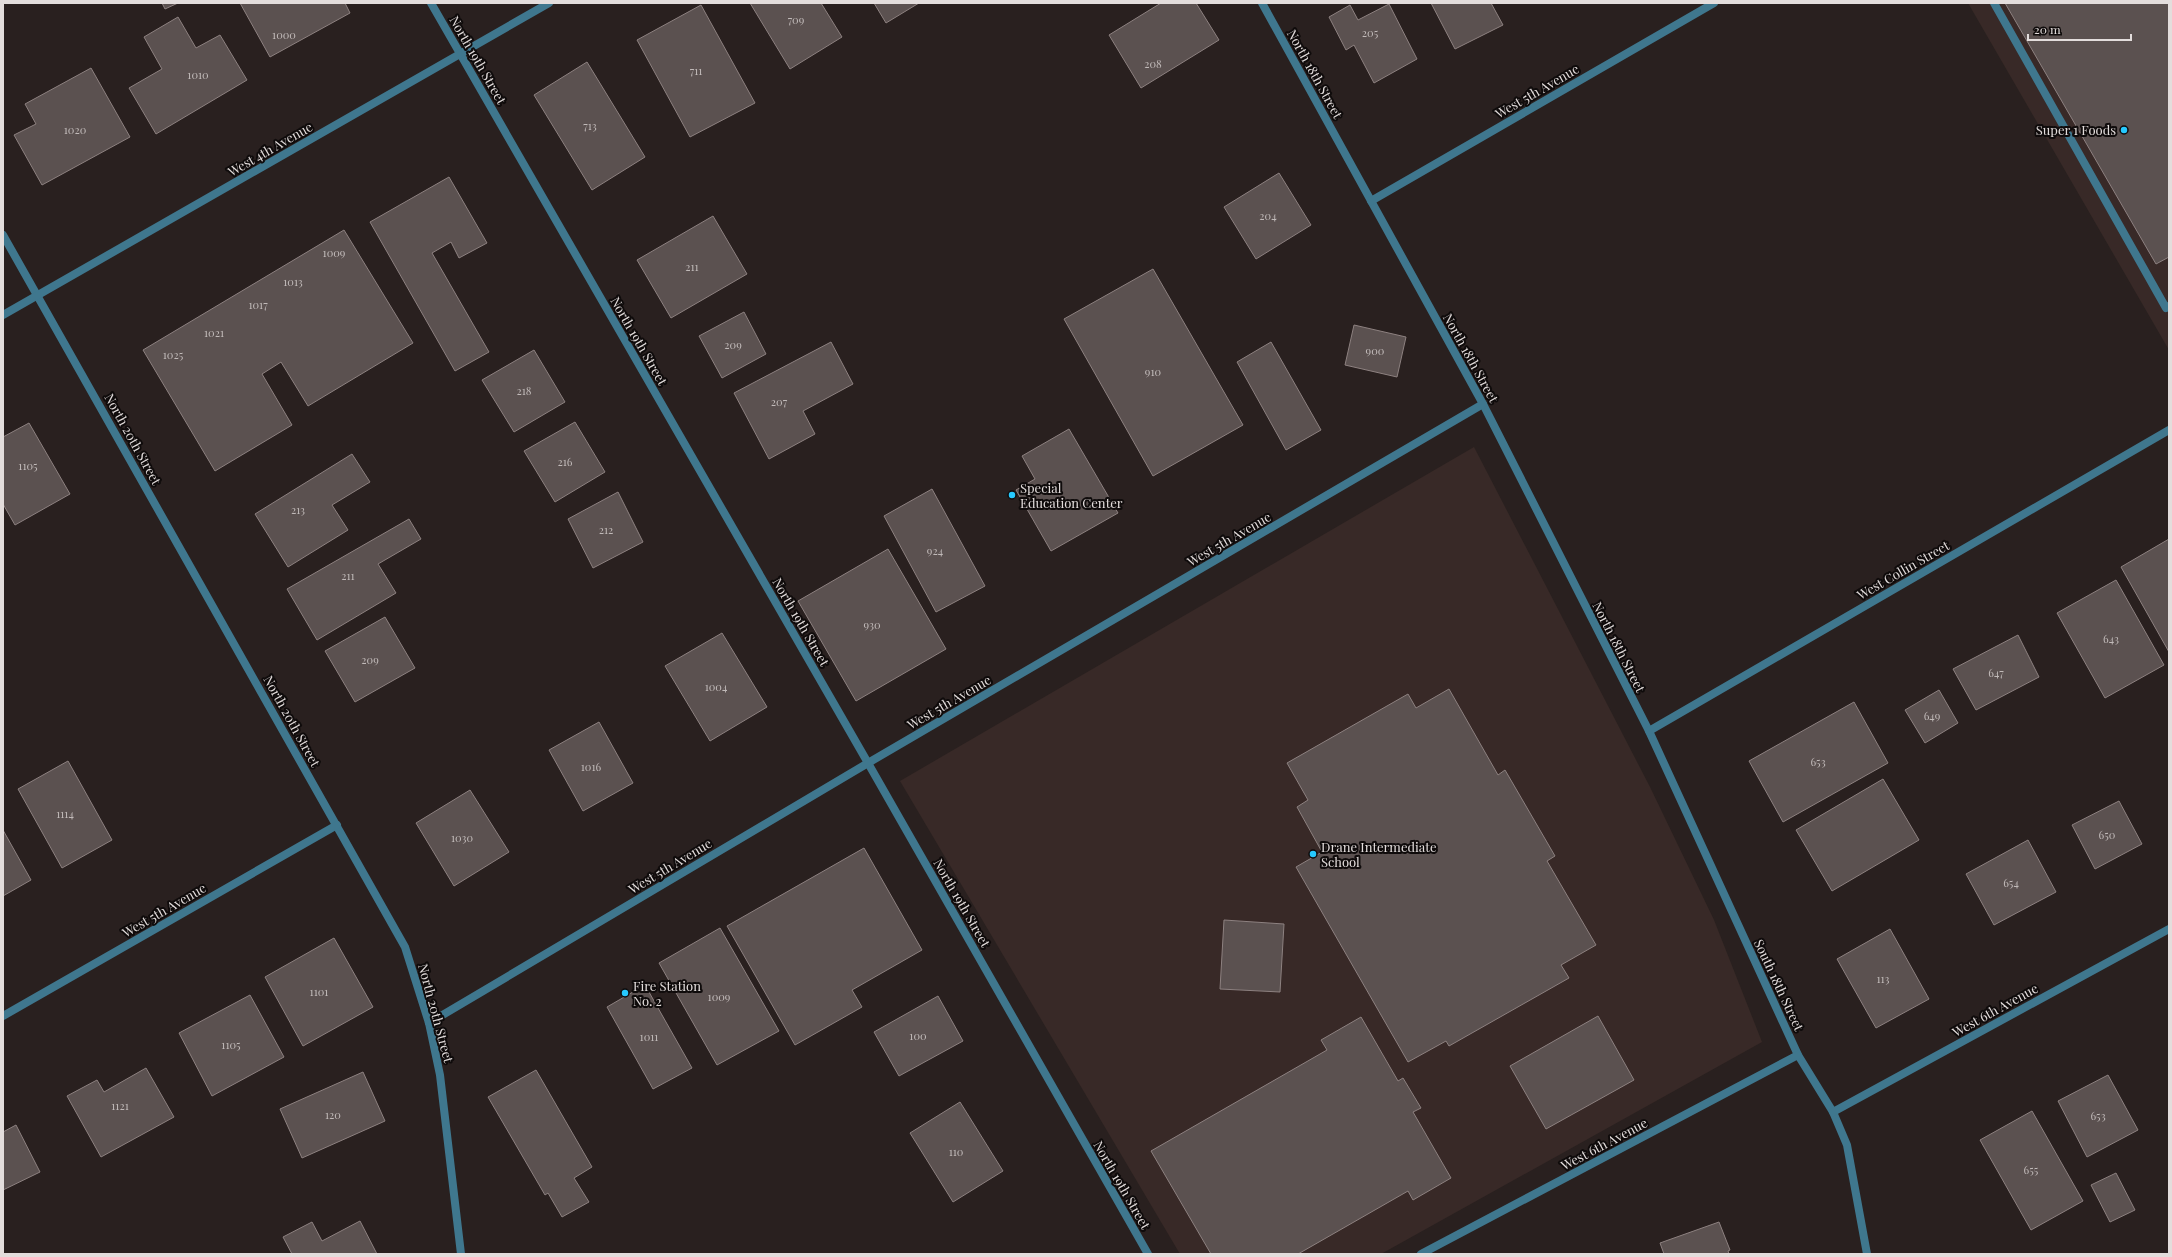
<svg xmlns="http://www.w3.org/2000/svg" width="2172" height="1257" viewBox="0 0 2172 1257" font-family="'Playfair Display',serif">
	<style>
		.built { fill: #382927 }
		.building { fill: #5b5150; stroke: #8d8180 }
		.lines { fill: none; stroke-linecap: round; stroke-linejoin: round }
		.service { stroke: #3f778e; stroke-width: 8 }
		.minor { stroke: #3f778e; stroke-width: 8 }
		.poi-dot { fill: #26c9fe; stroke: #0f0b0b; stroke-width: 1.5 }
		.labels { text-anchor: middle; stroke-width: 4; stroke-linejoin: round; paint-order: stroke }
		.number-label { font-size: 11px; fill: #c1bab9 }
		.street-label { font-size: 13px; fill: #e3dddc; stroke: #0f0b0b }
		.poi-label { font-size: 13px; fill: #e3dddc; stroke: #0f0b0b; text-anchor: start }
	</style>
	<rect width="100%" height="100%" fill="#29201f"/>
	<g class="built">
		<path d="M 1968,3 L 2169,3 L 2169,350 Z"/>
		<path d="M 1474,447 L 1650,787 L 1714,920 L 1762,1042 L 1381,1254 L 1180,1254 L 900,781 Z"/>
	</g>
	<g class="building">
		<path d="M 162,3 L 178,3 L 165,9 Z"/>
		<path d="M 240,3 L 345,3 L 350,13 L 270,57 Z"/>
		<path d="M 750,3 L 821,3 L 842,37 L 790,69 Z"/>
		<path d="M 874,3 L 919,3 L 886,23 Z"/>
		<path d="M 1161,3 L 1196,3 L 1219,40 L 1141,88 L 1109,35 Z"/>
		<path d="M 1431,3 L 1491,3 L 1503,25 L 1455,49 Z"/>
		<path d="M 2005,3 L 2169,3 L 2169,257 L 2156,264 Z"/>
		<path d="M 1389,4 L 1417,59 L 1374,83 L 1354,45 L 1346,50 L 1329,17 L 1350,5 L 1358,20 Z"/>
		<path d="M 701,5 L 755,103 L 690,137 L 637,40 Z"/>
		<path d="M 178,17 L 196,48 L 220,35 L 247,80 L 156,134 L 129,88 L 162,69 L 144,37 Z"/>
		<path d="M 587,62 L 645,157 L 592,190 L 534,95 Z"/>
		<path d="M 91,68 L 130,137 L 42,185 L 14,135 L 36,124 L 25,104 Z"/>
		<path d="M 1279,173 L 1311,225 L 1256,259 L 1224,207 Z"/>
		<path d="M 449,177 L 487,243 L 459,258 L 451,242 L 432,253 L 489,352 L 455,371 L 370,222 Z"/>
		<path d="M 713,216 L 747,274 L 671,318 L 637,260 Z"/>
		<path d="M 344,230 L 413,343 L 308,406 L 281,362 L 262,374 L 292,425 L 215,471 L 143,350 Z"/>
		<path d="M 1153,269 L 1243,425 L 1153,476 L 1064,319 Z"/>
		<path d="M 744,312 L 766,354 L 722,378 L 699,336 Z"/>
		<path d="M 1354,325 L 1406,337 L 1397,377 L 1345,365 Z"/>
		<path d="M 831,342 L 853,384 L 803,411 L 815,434 L 769,459 L 734,393 Z"/>
		<path d="M 1271,342 L 1321,430 L 1286,450 L 1237,362 Z"/>
		<path d="M 534,350 L 565,402 L 514,432 L 482,380 Z"/>
		<path d="M 575,422 L 605,472 L 555,502 L 524,451 Z"/>
		<path d="M 29,423 L 70,494 L 15,525 L 3,504 L 3,437 Z"/>
		<path d="M 1069,429 L 1118,513 L 1051,551 L 1016,490 L 1035,479 L 1022,456 Z"/>
		<path d="M 352,454 L 370,482 L 332,505 L 348,530 L 288,567 L 255,514 Z"/>
		<path d="M 932,489 L 985,586 L 936,612 L 884,516 Z"/>
		<path d="M 618,492 L 643,542 L 593,568 L 568,519 Z"/>
		<path d="M 409,519 L 421,539 L 378,564 L 396,593 L 317,640 L 287,589 Z"/>
		<path d="M 2169,539 L 2169,652 L 2121,567 Z"/>
		<path d="M 888,549 L 946,649 L 856,701 L 798,601 Z"/>
		<path d="M 2116,580 L 2164,665 L 2105,698 L 2057,613 Z"/>
		<path d="M 385,617 L 415,668 L 355,702 L 325,651 Z"/>
		<path d="M 722,633 L 767,707 L 710,741 L 665,666 Z"/>
		<path d="M 2018,635 L 2039,677 L 1976,710 L 1953,669 Z"/>
		<path d="M 1449,689 L 1498,775 L 1505,770 L 1555,856 L 1547,861 L 1596,945 L 1561,965 L 1569,978 L 1449,1046 L 1446,1041 L 1408,1062 L 1296,867 L 1322,852 L 1297,807 L 1308,800 L 1287,763 L 1408,694 L 1416,708 Z"/>
		<path d="M 1939,690 L 1958,723 L 1925,743 L 1905,710 Z"/>
		<path d="M 1854,702 L 1888,763 L 1783,822 L 1749,761 Z"/>
		<path d="M 599,722 L 633,783 L 583,811 L 549,750 Z"/>
		<path d="M 68,761 L 112,840 L 62,868 L 18,789 Z"/>
		<path d="M 1883,779 L 1919,840 L 1832,891 L 1796,830 Z"/>
		<path d="M 470,790 L 509,852 L 454,886 L 416,823 Z"/>
		<path d="M 2119,801 L 2142,844 L 2095,869 L 2072,825 Z"/>
		<path d="M 3,830 L 31,880 L 3,896 Z"/>
		<path d="M 2028,840 L 2056,892 L 1994,925 L 1966,874 Z"/>
		<path d="M 864,848 L 922,950 L 852,990 L 862,1007 L 795,1045 L 727,926 Z"/>
		<path d="M 1224,920 L 1284,924 L 1280,992 L 1220,989 Z"/>
		<path d="M 720,928 L 779,1031 L 717,1065 L 659,963 Z"/>
		<path d="M 1890,929 L 1929,999 L 1876,1028 L 1837,959 Z"/>
		<path d="M 334,938 L 373,1007 L 303,1046 L 265,977 Z"/>
		<path d="M 645,985 L 692,1068 L 653,1089 L 607,1007 Z"/>
		<path d="M 250,995 L 284,1057 L 212,1096 L 179,1033 Z"/>
		<path d="M 938,996 L 963,1041 L 899,1076 L 874,1032 Z"/>
		<path d="M 1598,1016 L 1634,1080 L 1546,1129 L 1510,1066 Z"/>
		<path d="M 1361,1017 L 1398,1081 L 1403,1078 L 1421,1108 L 1413,1112 L 1451,1178 L 1413,1200 L 1408,1191 L 1298,1254 L 1211,1254 L 1151,1151 L 1327,1050 L 1321,1040 Z"/>
		<path d="M 146,1068 L 174,1117 L 101,1157 L 67,1096 L 97,1080 L 104,1092 Z"/>
		<path d="M 536,1070 L 592,1167 L 574,1178 L 589,1202 L 562,1217 L 548,1193 L 545,1195 L 488,1097 Z"/>
		<path d="M 363,1072 L 385,1121 L 302,1158 L 280,1109 Z"/>
		<path d="M 2108,1075 L 2138,1130 L 2087,1157 L 2058,1101 Z"/>
		<path d="M 960,1102 L 1003,1171 L 953,1202 L 910,1133 Z"/>
		<path d="M 2032,1111 L 2083,1201 L 2031,1230 L 1980,1140 Z"/>
		<path d="M 16,1125 L 40,1172 L 3,1190 L 3,1132 Z"/>
		<path d="M 2116,1173 L 2135,1210 L 2110,1222 L 2091,1185 Z"/>
		<path d="M 360,1221 L 377,1254 L 292,1254 L 283,1237 L 312,1222 L 322,1241 Z"/>
		<path d="M 1719,1222 L 1730,1250 L 1728,1251 L 1729,1254 L 1664,1254 L 1660,1243 Z"/>
	</g>
	<g class="lines">
		<path class="service" d="M 1994,3 L 2166,308 L 2169,306"/>
		<g class="minor">
			<path d="M 431,3 L 868,763 L 1148,1254"/>
			<path d="M 1262,3 L 1483,404 L 1649,731 L 1798,1055 L 1833,1112 L 1847,1145 L 1867,1254"/>
			<path d="M 1371,201 L 1714,3"/>
			<path d="M 3,235 L 405,947 L 429,1023 L 440,1075 L 461,1254"/>
			<path d="M 3,315 L 549,3"/>
			<path d="M 1649,731 L 2169,430"/>
			<path d="M 3,1016 L 337,825"/>
			<path d="M 429,1023 L 868,763 L 1483,404"/>
			<path d="M 1833,1112 L 2169,929"/>
			<path d="M 1421,1254 L 1798,1055"/>
		</g>
	</g>
	<g class="poi-dot">
		<circle cx="2124" cy="130" r="4"/>
		<circle cx="1012" cy="495" r="4"/>
		<circle cx="1313" cy="854" r="4"/>
		<circle cx="625" cy="993" r="4"/>
	</g>
	<g class="labels">
		<g class="number-label">
			<text x="796" y="24">709</text>
			<text x="1370" y="37">205</text>
			<text x="284" y="39">1000</text>
			<text x="1153" y="68">208</text>
			<text x="696" y="75">711</text>
			<text x="198" y="79">1010</text>
			<text x="590" y="130">713</text>
			<text x="75" y="134">1020</text>
			<text x="1268" y="220">204</text>
			<text x="334" y="257">1009</text>
			<text x="692" y="271">211</text>
			<text x="293" y="286">1013</text>
			<text x="258" y="309">1017</text>
			<text x="214" y="337">1021</text>
			<text x="733" y="349">209</text>
			<text x="1375" y="355">900</text>
			<text x="173" y="359">1025</text>
			<text x="1153" y="376">910</text>
			<text x="524" y="395">218</text>
			<text x="779" y="406">207</text>
			<text x="565" y="466">216</text>
			<text x="28" y="470">1105</text>
			<text x="298" y="514">213</text>
			<text x="606" y="534">212</text>
			<text x="935" y="555">924</text>
			<text x="348" y="580">211</text>
			<text x="872" y="629">930</text>
			<text x="2111" y="643">643</text>
			<text x="370" y="664">209</text>
			<text x="1996" y="677">647</text>
			<text x="716" y="691">1004</text>
			<text x="1932" y="720">649</text>
			<text x="1818" y="766">653</text>
			<text x="591" y="771">1016</text>
			<text x="65" y="818">1114</text>
			<text x="2107" y="839">650</text>
			<text x="462" y="842">1030</text>
			<text x="2011" y="887">654</text>
			<text x="1883" y="983">113</text>
			<text x="319" y="996">1101</text>
			<text x="719" y="1001">1009</text>
			<text x="918" y="1040">100</text>
			<text x="649" y="1041">1011</text>
			<text x="231" y="1049">1105</text>
			<text x="120" y="1110">1121</text>
			<text x="333" y="1119">120</text>
			<text x="2098" y="1120">653</text>
			<text x="956" y="1156">110</text>
			<text x="2031" y="1174">655</text>
		</g>
		<g class="street-label">
			<text transform="translate(478 60) rotate(60)" y="5">North 19th Street</text>
			<text transform="translate(1315 74) rotate(61)" y="5">North 18th Street</text>
			<text transform="translate(1537 91) rotate(-30)" y="5">West 5th Avenue</text>
			<text transform="translate(270 149) rotate(-30)" y="5">West 4th Avenue</text>
			<text transform="translate(639 341) rotate(60)" y="5">North 19th Street</text>
			<text transform="translate(1471 358) rotate(61)" y="5">North 18th Street</text>
			<text transform="translate(133 439) rotate(61)" y="5">North 20th Street</text>
			<text transform="translate(1229 539) rotate(-30)" y="5">West 5th Avenue</text>
			<text transform="translate(1903 570) rotate(-30)" y="5">West Collin Street</text>
			<text transform="translate(801 622) rotate(60)" y="5">North 19th Street</text>
			<text transform="translate(1619 647) rotate(63)" y="5">North 18th Street</text>
			<text transform="translate(949 702) rotate(-30)" y="5">West 5th Avenue</text>
			<text transform="translate(292 721) rotate(61)" y="5">North 20th Street</text>
			<text transform="translate(670 866) rotate(-31)" y="5">West 5th Avenue</text>
			<text transform="translate(962 903) rotate(60)" y="5">North 19th Street</text>
			<text transform="translate(164 910) rotate(-30)" y="5">West 5th Avenue</text>
			<text transform="translate(1779 985) rotate(65)" y="5">South 18th Street</text>
			<text transform="translate(1995 1010) rotate(-29)" y="5">West 6th Avenue</text>
			<text transform="translate(436 1013) rotate(75)" y="5">North 20th Street</text>
			<text transform="translate(1604 1144) rotate(-28)" y="5">West 6th Avenue</text>
			<text transform="translate(1122 1185) rotate(60)" y="5">North 19th Street</text>
		</g>
		<g class="poi-label">
			<text x="2116" y="135" text-anchor="end">Super 1 Foods</text>
			<text x="1020" y="493">Special<tspan x="1020" dy="15">Education Center</tspan></text>
			<text x="1321" y="852">Drane Intermediate<tspan x="1321" dy="15">School</tspan></text>
			<text x="633" y="991">Fire Station<tspan x="633" dy="15">No. 2</tspan></text>
		</g>
	</g>
	<rect width="2172" height="1257" fill="none" stroke="#e3dddc" stroke-width="8"/>
	<path d="M2028 34v6h103v-6" fill="none" stroke="#e3dddc" stroke-width="2"/>
	<text x="2034" y="34" font-size="12" fill="#e3dddc" stroke="#0f0b0b" stroke-width="3" paint-order="stroke">20 m</text>
</svg>
